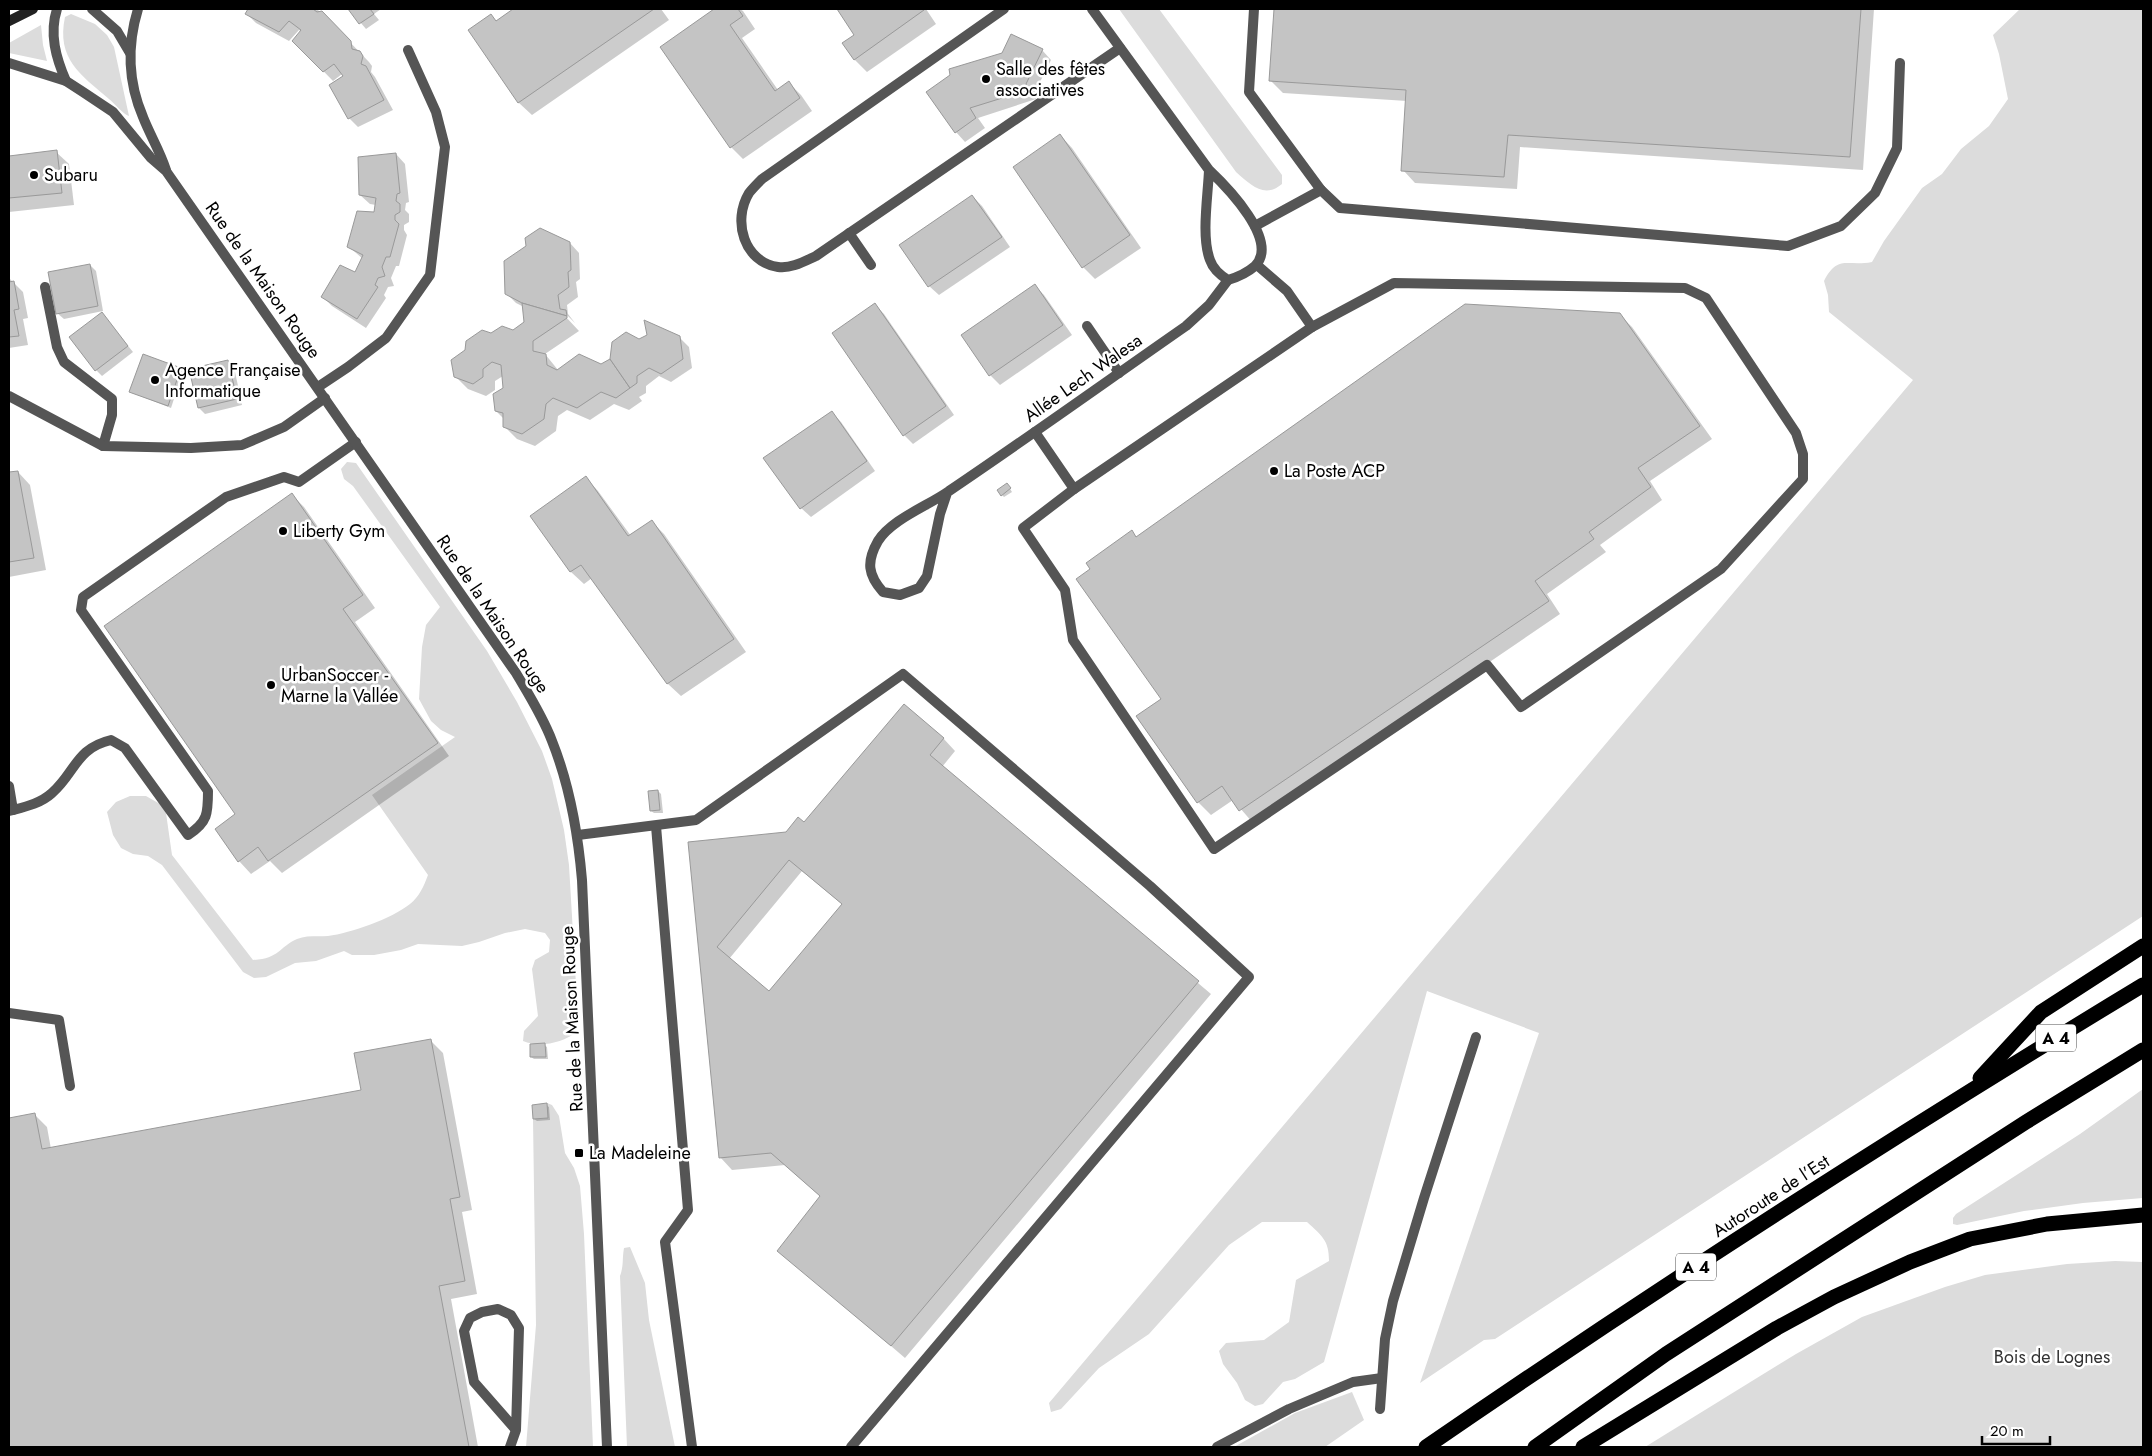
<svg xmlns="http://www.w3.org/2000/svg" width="2152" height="1456" viewBox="0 0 2152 1456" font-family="Jost,sans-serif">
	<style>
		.green { fill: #dcdcdc }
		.shadow { fill: #0003; fill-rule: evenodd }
		.building { fill: #c4c4c4; stroke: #999; fill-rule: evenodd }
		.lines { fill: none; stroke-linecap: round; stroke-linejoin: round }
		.service { stroke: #555; stroke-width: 10 }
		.minor { stroke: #555; stroke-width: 10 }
		.tertiary { stroke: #555; stroke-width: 10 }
		.secondary { stroke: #222; stroke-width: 10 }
		.motorway { stroke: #000; stroke-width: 15 }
		.poi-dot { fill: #000; stroke: #fff; stroke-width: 2 }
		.labels { text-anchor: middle; stroke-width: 5; stroke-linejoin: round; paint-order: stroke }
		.shield { fill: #fff; stroke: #4c4c4c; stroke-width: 1 }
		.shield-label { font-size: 16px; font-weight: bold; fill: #000 }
		.poi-label { font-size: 18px; fill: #000; stroke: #fff; text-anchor: start }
		.street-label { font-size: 18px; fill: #000; stroke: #fff }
		.park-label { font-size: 18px; fill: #333; stroke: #fff }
	</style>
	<rect width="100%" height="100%" fill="#fff"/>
	<g class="green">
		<path d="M 1119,9 L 1159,9 L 1282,175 L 1282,184 C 1264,199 1251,185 1236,172 Z"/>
		<path d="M 2020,9 L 2143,9 L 2143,916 L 1495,1339 L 1484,1340 L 1420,1383 L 1539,1033 L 1427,991 L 1324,1362 L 1295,1379 L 1283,1382 L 1263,1404 L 1255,1406 L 1245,1400 L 1237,1383 L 1223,1364 L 1219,1351 L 1226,1343 L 1264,1340 L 1289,1322 L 1296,1280 L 1329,1261 C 1329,1240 1322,1236 1307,1222 L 1262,1222 L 1229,1245 L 1149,1334 L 1099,1368 L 1061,1409 L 1051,1412 L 1049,1403 L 1913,380 L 1829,312 L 1828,295 L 1824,281 C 1838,254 1847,267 1872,262 L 1884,241 L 1922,188 L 1942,174 L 1961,149 L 1989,126 L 2008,99 L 1999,54 L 1993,35 Z"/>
		<path d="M 71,14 L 95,24 L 107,35 L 114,47 L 129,116 C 123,114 115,104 109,99 C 81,75 56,59 65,17 Z"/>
		<path d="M 41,25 L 43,45 L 47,61 L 9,53 L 9,43 Z"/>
		<path d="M 347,462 L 356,463 L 487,651 L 517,702 L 542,751 L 552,779 L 564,830 L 569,865 L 578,1019 L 577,1032 C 562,1043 540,1048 523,1041 L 524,1031 L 538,1016 L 532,969 L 535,960 L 549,952 L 550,940 L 545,933 L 525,929 L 505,933 L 479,942 L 462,946 L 418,944 L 401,950 L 374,955 L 352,955 L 344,951 L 316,961 L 295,963 L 266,977 L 254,978 L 243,972 L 162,865 L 148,856 L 133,854 L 121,848 L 113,835 L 107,812 L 116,802 L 130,796 L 146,796 L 160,804 L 166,813 L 172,855 L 253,960 C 279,959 279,947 297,939 C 307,935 318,937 328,936 C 351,933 391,919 410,904 C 419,897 424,886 428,875 L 372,795 L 455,737 L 441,730 L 431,721 L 419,699 L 422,647 L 426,625 L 440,607 L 353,486 L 344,479 L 341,469 Z"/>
		<path d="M 2143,1089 L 2143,1198 L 2083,1203 L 2024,1211 L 1957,1225 L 1953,1224 L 1953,1218 L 1956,1214 L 2080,1134 Z"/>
		<path d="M 547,1103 L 552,1105 L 559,1116 L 565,1153 L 574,1168 L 580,1186 L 584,1234 L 593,1447 L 526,1447 L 536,1325 L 533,1119 L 547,1118 Z"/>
		<path d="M 630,1247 L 645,1283 L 649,1320 L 675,1447 L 627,1447 L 620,1276 C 624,1265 622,1259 624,1248 Z"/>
		<path d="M 2115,1261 L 2143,1262 L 2143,1447 L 1645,1447 L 1796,1354 L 1862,1317 L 1945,1287 L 1985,1275 L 2067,1264 Z"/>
		<path d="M 1352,1392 L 1364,1420 L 1325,1447 L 1234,1447 L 1295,1413 Z"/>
	</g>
	<g class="shadow">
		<path d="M 249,9 L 316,9 L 321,12 L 369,62 L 372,66 L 371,72 L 375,77 L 393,110 L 358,127 L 349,118 L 342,74 L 333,81 L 294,41 L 302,32 L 299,30 L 289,41 L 256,23 L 247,14 Z"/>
		<path d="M 349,9 L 381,9 L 374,14 L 379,20 L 366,29 Z"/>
		<path d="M 515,9 L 661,9 L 669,20 L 532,115 L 519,103 L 470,30 L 490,15 L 496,21 Z"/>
		<path d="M 716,9 L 740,9 L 743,11 L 755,29 L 742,38 L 778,90 L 788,82 L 801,95 L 812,111 L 743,159 L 731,147 L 661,47 Z"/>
		<path d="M 838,9 L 926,9 L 936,24 L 867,72 L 854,59 L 856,35 Z"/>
		<path d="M 1275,9 L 1874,9 L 1863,170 L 1520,147 L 1517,189 L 1415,183 L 1403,170 L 1407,101 L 1283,93 L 1270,80 Z"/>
		<path d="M 1042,50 L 1051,60 L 1034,94 L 1036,99 L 978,118 L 985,128 L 965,142 L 956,132 L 951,76 Z"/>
		<path d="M 1060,135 L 1072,148 L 1141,248 L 1095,279 L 1083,267 Z"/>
		<path d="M 56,152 L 69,164 L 74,205 L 9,212 L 9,158 Z"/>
		<path d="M 396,154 L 405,164 L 409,202 L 406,203 L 405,210 L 409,214 L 409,222 L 404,225 L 404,230 L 407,235 L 399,266 L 396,266 L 391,278 L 394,286 L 388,287 L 384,295 L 386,298 L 366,328 L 332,306 L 323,297 L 356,274 L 363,259 L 348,246 L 375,213 L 376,205 L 370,204 L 360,195 Z"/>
		<path d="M 972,196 L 982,206 L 1010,247 L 939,295 L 929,286 Z"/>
		<path d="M 570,243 L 579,253 L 580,279 L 576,282 L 578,297 L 567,305 L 568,314 L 575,323 L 566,314 L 565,316 L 579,331 L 545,354 L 558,370 L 601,366 L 639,341 L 679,337 L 689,347 L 692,368 L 671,382 L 659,376 L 646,386 L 646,393 L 639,397 L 642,401 L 629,410 L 614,404 L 590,420 L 567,410 L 558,416 L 556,431 L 535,446 L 517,439 L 505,427 L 504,419 L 496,411 L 504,388 L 503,376 L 495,381 L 495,390 L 486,396 L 468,389 L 455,376 L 491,335 L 513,332 L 525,322 L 524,307 L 516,303 L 506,293 Z"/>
		<path d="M 90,265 L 96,271 L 103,311 L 64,319 L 57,313 Z"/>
		<path d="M 9,278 L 23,292 L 28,318 L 23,319 L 28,345 L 9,348 Z"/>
		<path d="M 1035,286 L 1044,295 L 1072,335 L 1000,385 L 990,375 L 962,335 Z"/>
		<path d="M 875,305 L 884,314 L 954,415 L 913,444 L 904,435 Z"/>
		<path d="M 102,314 L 133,352 L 102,376 L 96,370 Z"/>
		<path d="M 1619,314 L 1632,327 L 1712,439 L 1650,481 L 1662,500 L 1600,545 L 1606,552 L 1547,594 L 1560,614 L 1253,823 L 1233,800 L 1211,815 L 1198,802 L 1162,700 L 1091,569 L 1131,532 L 1137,537 Z"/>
		<path d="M 228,361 L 234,367 L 242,405 L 205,414 L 199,408 L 191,370 Z"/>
		<path d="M 181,369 L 183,371 L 171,408 L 130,392 Z"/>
		<path d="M 832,413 L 841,422 L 875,471 L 811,517 L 801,508 Z"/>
		<path d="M 18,472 L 30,485 L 46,570 L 9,577 L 9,474 Z"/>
		<path d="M 586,478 L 598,491 L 631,536 L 651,521 L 664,534 L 746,652 L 681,696 L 668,684 L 592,578 L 584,584 L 571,572 L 532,516 Z"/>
		<path d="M 1009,487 L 1012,492 L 1004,497 L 1002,495 Z"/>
		<path d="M 292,495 L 304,507 L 375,608 L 355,622 L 449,756 L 282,873 L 270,861 L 251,874 L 239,861 L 237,815 Z"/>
		<path d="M 943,738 L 955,751 L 942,767 L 1211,994 L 905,1358 L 779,1250 L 821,1197 L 785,1165 L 732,1170 L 720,1157 L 689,843 L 787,833 ZM 802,871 L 843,905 L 769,993 L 729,959 Z"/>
		<path d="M 658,791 L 661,794 L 663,813 L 654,813 L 651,811 Z"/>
		<path d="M 430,1040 L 443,1053 L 472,1210 L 462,1212 L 477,1294 L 451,1299 L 478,1447 L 9,1447 L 9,1119 L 34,1114 L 47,1127 L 51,1149 L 362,1091 Z"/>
		<path d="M 544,1045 L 547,1047 L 548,1059 L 534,1059 L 531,1057 Z"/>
		<path d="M 546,1105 L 549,1107 L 550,1120 L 537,1121 L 534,1119 Z"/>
	</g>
	<g class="building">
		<path d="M 248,9 L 313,9 L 317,12 L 322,11 L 351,41 L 352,49 L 360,51 L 363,56 L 361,64 L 366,66 L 384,100 L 348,119 L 329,85 L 343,76 L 334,64 L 323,72 L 292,41 L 301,30 L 289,21 L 279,32 L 245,14 Z"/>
		<path d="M 348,9 L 370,9 L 374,14 L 359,24 Z"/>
		<path d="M 513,9 L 654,9 L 518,103 L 468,30 L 491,14 L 496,21 Z"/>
		<path d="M 714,9 L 738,9 L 743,16 L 730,25 L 775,91 L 789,81 L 800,98 L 730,148 L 660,47 Z"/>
		<path d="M 837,9 L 923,9 L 924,10 L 854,60 L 842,43 L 854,35 Z"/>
		<path d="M 1274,9 L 1861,9 L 1850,157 L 1508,135 L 1504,177 L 1401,171 L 1406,90 L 1269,81 Z"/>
		<path d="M 1011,34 L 1043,49 L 1026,84 L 1028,90 L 970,108 L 976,118 L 955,133 L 926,92 L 950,75 L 949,69 L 1002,53 Z"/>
		<path d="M 1060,134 L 1130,235 L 1082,268 L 1013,167 Z"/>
		<path d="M 57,150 L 62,193 L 9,198 L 9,156 Z"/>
		<path d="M 396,153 L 400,193 L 397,194 L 396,201 L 400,204 L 400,212 L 395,215 L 395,220 L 399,224 L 390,257 L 386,257 L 382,267 L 385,276 L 378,278 L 375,285 L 378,287 L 357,319 L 321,297 L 340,265 L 355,272 L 363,255 L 347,247 L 357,211 L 374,212 L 376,198 L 359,195 L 358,157 Z"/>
		<path d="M 972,195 L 1002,237 L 928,287 L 899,245 Z"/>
		<path d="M 540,228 L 570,242 L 571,270 L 568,272 L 569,287 L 558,295 L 560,309 L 566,310 L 567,316 L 522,303 L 505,294 L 504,261 L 526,246 L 525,238 Z"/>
		<path d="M 90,264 L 98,306 L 56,314 L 48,272 Z"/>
		<path d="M 14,281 L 19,309 L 14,310 L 19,336 L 9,337 L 9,282 Z"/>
		<path d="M 1035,284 L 1063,325 L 989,376 L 961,335 Z"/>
		<path d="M 522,303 L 567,316 L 567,318 L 533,341 L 533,351 L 546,354 L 547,365 L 557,370 L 579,354 L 601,364 L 610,359 L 630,388 L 616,398 L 601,392 L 577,408 L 553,398 L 546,404 L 544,419 L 522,434 L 503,427 L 503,413 L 495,411 L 493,394 L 503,388 L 501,365 L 492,362 L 483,369 L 483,377 L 473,384 L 454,377 L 451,360 L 465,350 L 466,341 L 482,330 L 491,333 L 502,326 L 513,330 L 524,322 Z"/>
		<path d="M 875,303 L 946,406 L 903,436 L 832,333 Z"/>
		<path d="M 1465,304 L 1620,313 L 1700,426 L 1638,468 L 1651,487 L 1589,532 L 1594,539 L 1535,581 L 1549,601 L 1239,811 L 1222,786 L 1197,803 L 1136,716 L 1161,699 L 1076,579 L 1090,569 L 1086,563 L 1132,530 L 1136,537 Z"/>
		<path d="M 102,312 L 128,346 L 95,371 L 69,337 Z"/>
		<path d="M 644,320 L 680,336 L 683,359 L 661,374 L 649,368 L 637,376 L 637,383 L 630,388 L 610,359 L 612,342 L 626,332 L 639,339 L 647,335 Z"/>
		<path d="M 143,354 L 181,368 L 168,406 L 129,392 Z"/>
		<path d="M 228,360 L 237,399 L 198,408 L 189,369 Z"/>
		<path d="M 832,411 L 867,461 L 800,509 L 763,458 Z"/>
		<path d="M 18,471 L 34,558 L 9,562 L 9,472 Z"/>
		<path d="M 586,476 L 628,536 L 652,520 L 734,639 L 667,684 L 581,565 L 570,572 L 530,516 Z"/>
		<path d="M 1007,483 L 1011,488 L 1001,496 L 997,490 Z"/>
		<path d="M 292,493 L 363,595 L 343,609 L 438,743 L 268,861 L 258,847 L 238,862 L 215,829 L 235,814 L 104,626 Z"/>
		<path d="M 904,704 L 944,738 L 930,755 L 1199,981 L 891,1346 L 777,1251 L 820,1196 L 771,1153 L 719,1158 L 688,842 L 786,832 L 798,817 L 804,822 ZM 789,860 L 842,904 L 769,991 L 717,947 Z"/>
		<path d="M 658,790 L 660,810 L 650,811 L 648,791 Z"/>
		<path d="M 431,1039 L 460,1197 L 450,1199 L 465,1281 L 439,1286 L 469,1447 L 9,1447 L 9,1118 L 35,1113 L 42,1149 L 361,1090 L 354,1053 Z"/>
		<path d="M 545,1043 L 546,1057 L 530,1057 L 530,1044 Z"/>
		<path d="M 547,1103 L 548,1118 L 533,1119 L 532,1105 Z"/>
	</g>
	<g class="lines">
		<g class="service">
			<path d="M 1254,9 L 1249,92 L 1321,190"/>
			<path d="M 1255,226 L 1321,190 L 1340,208 L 1788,246 L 1841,226 L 1875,193 L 1897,148 L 1900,63"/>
			<path d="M 849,233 L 871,265"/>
			<path d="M 45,287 L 57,347 L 64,362 L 112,399 L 112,415 L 103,446"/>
			<path d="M 1087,326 L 1119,373"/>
			<path d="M 318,387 L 348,367 L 386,338 L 430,275 L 445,147 L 436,112 L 408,50"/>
			<path d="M 9,396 L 103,446 L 191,448 L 242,445 L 284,427 L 325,398"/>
			<path d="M 1035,432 L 1074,489 L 1312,327 L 1287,291 L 1257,265"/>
			<path d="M 1074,489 L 1023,528 L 1065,590 L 1073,640 L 1214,849 L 1487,665 L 1521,707 L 1721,569 L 1803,479 L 1803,454 L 1796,433 L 1706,298 L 1685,288 L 1394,283 L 1312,327"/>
			<path d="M 9,786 L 13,810"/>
			<path d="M 9,811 C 24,807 40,804 52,793 C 75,773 76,748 111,740 L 125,748 L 188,835 C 208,822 208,813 208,791 L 81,610 L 83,597 L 226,497 L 284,477 L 299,482 L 356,442"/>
			<path d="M 656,826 L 688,1210 L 665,1242 L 692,1447"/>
			<path d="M 578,835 L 696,820 L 903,674 L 1150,886 L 1249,977 L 851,1447"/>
			<path d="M 9,1013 L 59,1020 L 70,1086"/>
			<path d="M 1380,1409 L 1385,1339 L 1393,1301 L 1424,1198 L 1476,1037"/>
			<path d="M 510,1447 L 516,1430 L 519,1328 L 511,1315 L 498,1309 L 482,1312 L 470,1318 L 464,1331 L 474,1382 L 516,1430"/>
			<path d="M 1217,1447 L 1289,1409 L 1353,1382 L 1382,1378"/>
		</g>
		<g class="minor">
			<path d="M 1004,9 L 762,179 C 758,183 753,188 749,193 C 732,221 744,262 778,267 C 791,269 805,261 816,256 L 1120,48"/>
			<path d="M 1092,9 L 1209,170 C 1227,187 1280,241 1255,266 C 1247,273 1238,277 1228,280 C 1220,275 1213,269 1210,260 C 1201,237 1208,196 1209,170"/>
			<path d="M 947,493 L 940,514 L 927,576 L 919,588 L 900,595 L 883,592 C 868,575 866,562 878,541 C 892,519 928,506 949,491 C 1029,437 1107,381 1186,326 L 1209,305 L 1228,280"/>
		</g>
		<g class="tertiary">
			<path d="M 57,9 C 49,34 56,58 66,81"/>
			<path d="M 92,9 L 117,31 L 130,53"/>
			<path d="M 138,9 C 127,45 128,82 143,117 C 150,135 160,151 166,170"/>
			<path d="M 9,63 L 66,81 L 83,92 L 113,112 L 151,158 L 166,171 L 516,673 C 529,695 543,717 552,741 C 570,786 578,833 582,880 L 607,1447"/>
		</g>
		<path class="secondary" d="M 9,21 L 33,9"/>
		<g class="motorway">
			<path d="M 1980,1078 L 2041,1012 L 2143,946"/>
			<path d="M 1426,1447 C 1660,1286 1900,1132 2143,985"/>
			<path d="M 1535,1447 L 1666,1354 L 2026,1122 L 2143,1050"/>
			<path d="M 1583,1447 L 1777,1328 L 1834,1297 L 1910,1262 L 1970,1239 L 2047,1224 L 2143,1215"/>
		</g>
	</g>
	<g class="poi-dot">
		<circle cx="986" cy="79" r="5"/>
		<circle cx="34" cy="175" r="5"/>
		<circle cx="155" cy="380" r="5"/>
		<circle cx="1274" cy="471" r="5"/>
		<circle cx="283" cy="531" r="5"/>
		<circle cx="271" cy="685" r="5"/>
		<rect x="574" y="1148" width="10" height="10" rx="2.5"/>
	</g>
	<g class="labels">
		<g class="shield">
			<rect x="2036" y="1024.5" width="40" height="27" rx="4"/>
			<rect x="1676" y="1253.5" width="40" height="27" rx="4"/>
		</g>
		<g class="shield-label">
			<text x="2056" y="1044">A 4</text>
			<text x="1696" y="1273">A 4</text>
		</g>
		<g class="poi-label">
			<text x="996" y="75">Salle des fêtes<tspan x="996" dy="21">associatives</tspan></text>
			<text x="44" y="181">Subaru</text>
			<text x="165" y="376">Agence Française<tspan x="165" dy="21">Informatique</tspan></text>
			<text x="1284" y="477">La Poste ACP</text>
			<text x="293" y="537">Liberty Gym</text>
			<text x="281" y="681">UrbanSoccer -<tspan x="281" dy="21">Marne la Vallée</tspan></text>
			<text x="589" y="1159">La Madeleine</text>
		</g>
		<g class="street-label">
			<text transform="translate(263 280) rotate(55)" y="6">Rue de la Maison Rouge</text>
			<text transform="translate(1083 378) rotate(-35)" y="6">Allée Lech Walesa</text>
			<text transform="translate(493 614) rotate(56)" y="6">Rue de la Maison Rouge</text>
			<text transform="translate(572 1019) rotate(-93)" y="6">Rue de la Maison Rouge</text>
			<text transform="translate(1771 1196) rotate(-33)" y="6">Autoroute de l’Est</text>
		</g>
		<g class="park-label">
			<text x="2052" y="1363">Bois de Lognes</text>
		</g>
	</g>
	<rect width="2152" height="1456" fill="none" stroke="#000000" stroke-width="20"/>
	<path d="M1982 1436v8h68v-8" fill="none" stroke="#000000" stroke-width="2.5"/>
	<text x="1990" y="1436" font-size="15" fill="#000000" stroke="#ffffff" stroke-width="4" paint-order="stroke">20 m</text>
</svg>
